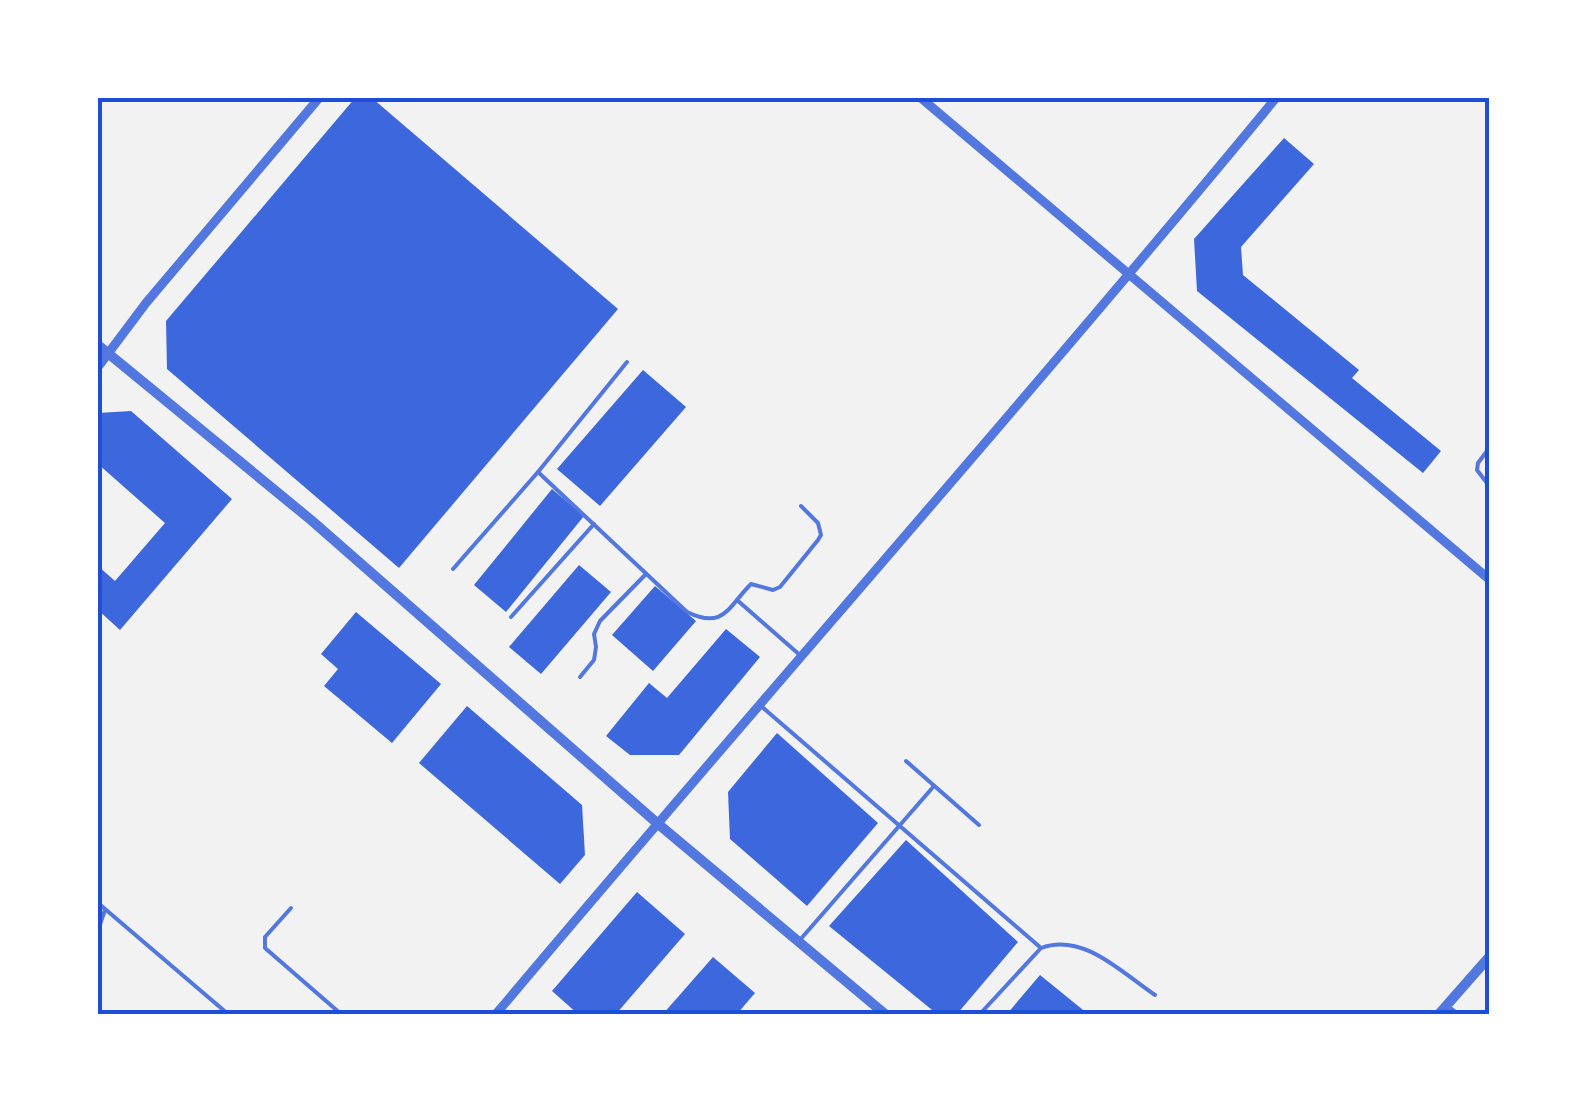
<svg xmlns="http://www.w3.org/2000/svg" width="1587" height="1112" viewBox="0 0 1587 1112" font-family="'Exo 2',sans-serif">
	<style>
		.building { fill: #3d67dc }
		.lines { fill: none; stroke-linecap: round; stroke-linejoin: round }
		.service { stroke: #5277de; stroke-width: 4 }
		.minor { stroke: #5277de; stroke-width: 9 }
		.tertiary { stroke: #5277de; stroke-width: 10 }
		.neatline { fill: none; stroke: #1d4ed8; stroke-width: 4 }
	</style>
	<rect width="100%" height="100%" fill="#f2f2f2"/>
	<g class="building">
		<path d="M 355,98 L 372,98 L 618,309 L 399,568 L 167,369 L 166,321 Z"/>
		<path d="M 1284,138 L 1314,164 L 1241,247 L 1243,275 L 1359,370 L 1352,378 L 1441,451 L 1423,473 L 1197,291 L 1194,239 Z"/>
		<path d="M 643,370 L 686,407 L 600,506 L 557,469 Z"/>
		<path d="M 131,411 L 232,499 L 120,630 L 98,610 L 98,566 L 115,581 L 165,523 L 98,464 L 98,413 Z"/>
		<path d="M 552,489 L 584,516 L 506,612 L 474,585 Z"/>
		<path d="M 579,565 L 611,592 L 541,674 L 509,647 Z"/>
		<path d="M 655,586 L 696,621 L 653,671 L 612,635 Z"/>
		<path d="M 356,612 L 441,684 L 392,743 L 324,686 L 338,669 L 321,654 Z"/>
		<path d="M 726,629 L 760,657 L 679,755 L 630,755 L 606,736 L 649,683 L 667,698 Z"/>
		<path d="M 467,706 L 582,805 L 585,855 L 560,884 L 419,763 Z"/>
		<path d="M 777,733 L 878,823 L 807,906 L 730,839 L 728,792 Z"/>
		<path d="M 906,840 L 1018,942 L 957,1014 L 937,1014 L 829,926 Z"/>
		<path d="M 637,892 L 685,934 L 616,1014 L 578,1014 L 552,991 Z"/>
		<path d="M 713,957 L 755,993 L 737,1014 L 663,1014 Z"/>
		<path d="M 1040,975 L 1088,1014 L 1007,1014 Z"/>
	</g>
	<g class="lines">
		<g class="service">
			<path d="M 1490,447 L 1478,463 L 1477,470 L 1490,487"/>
			<path d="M 538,472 L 687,612 C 724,630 728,607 751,584 L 773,590 L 780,587 L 818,540 L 821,535 L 818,523 L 801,506"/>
			<path d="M 453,569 L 538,472 L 627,362"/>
			<path d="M 737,600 L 801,656"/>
			<path d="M 511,617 L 594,524"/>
			<path d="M 580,677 L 594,660 L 596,647 L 594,634 L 600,621 L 646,574"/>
			<path d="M 761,706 L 1041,948"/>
			<path d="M 906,761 L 979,825"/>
			<path d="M 98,903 L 228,1014"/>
			<path d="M 291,908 L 265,937 L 265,948 L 341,1014"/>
			<path d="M 98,930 L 105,910"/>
			<path d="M 799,941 L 934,786"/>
			<path d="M 98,977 L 100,1014"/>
			<path d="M 980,1014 L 1041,948 C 1083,932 1122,973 1155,995"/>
		</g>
		<g class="minor">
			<path d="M 921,98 L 1490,580"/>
			<path d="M 98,367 L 146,303 L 319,98"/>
			<path d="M 1445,1007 L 1454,1014"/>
			<path d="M 496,1014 C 754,707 1021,407 1276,98"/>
		</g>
		<g class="tertiary">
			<path d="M 98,345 L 311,520 L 657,823 L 885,1014"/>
			<path d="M 1439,1014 L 1490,956"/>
		</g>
	</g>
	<rect width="1587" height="1112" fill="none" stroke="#ffffff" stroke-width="200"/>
	<rect x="100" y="100" width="1387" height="912" class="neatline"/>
</svg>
